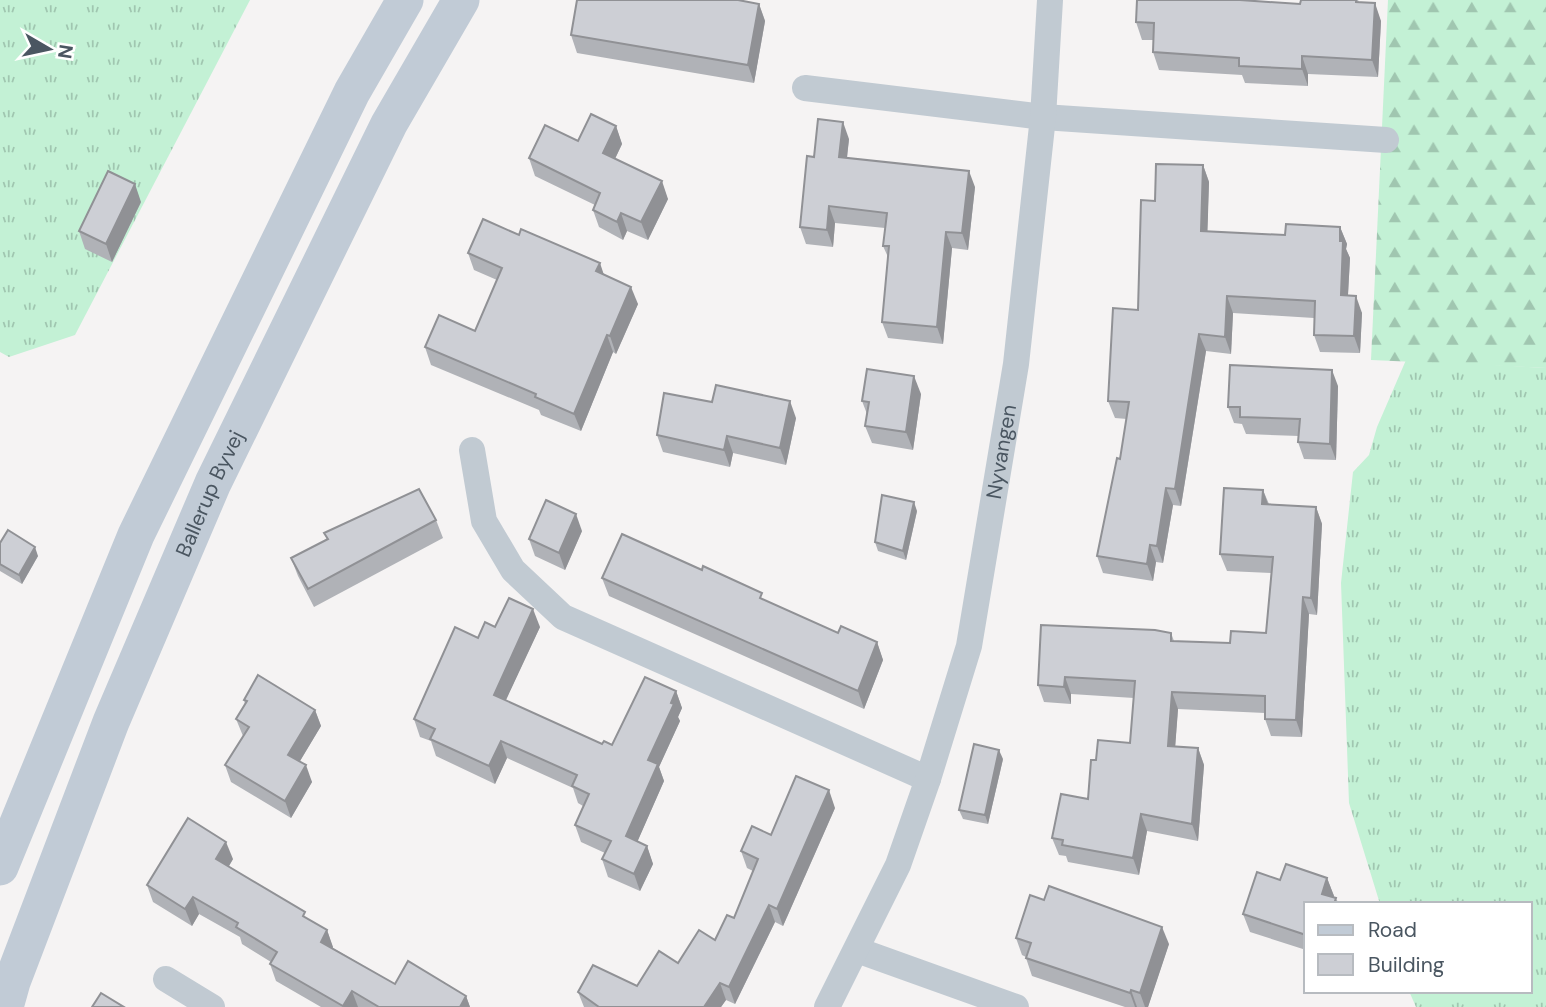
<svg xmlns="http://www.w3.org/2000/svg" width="1546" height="1007" viewBox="0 0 1546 1007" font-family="'DM Sans',sans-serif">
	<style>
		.grass { fill: url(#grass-tufts) }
		.forest { fill: url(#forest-firs) }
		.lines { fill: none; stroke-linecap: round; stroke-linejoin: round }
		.minor { stroke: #c1cad2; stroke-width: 26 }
		.secondary { stroke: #c1cbd6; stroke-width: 37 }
		.wall { fill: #b0b2b7 }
		.shaded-wall { fill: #909195 }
		.building { fill: #cdcfd5; stroke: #909195; stroke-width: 2 }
		.labels { text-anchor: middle; stroke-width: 7; stroke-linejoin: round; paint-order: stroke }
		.street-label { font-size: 21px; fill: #4a5661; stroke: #fff }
	</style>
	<defs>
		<pattern id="grass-tufts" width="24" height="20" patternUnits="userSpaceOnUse" patternTransform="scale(1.75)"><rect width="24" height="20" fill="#c3f1d5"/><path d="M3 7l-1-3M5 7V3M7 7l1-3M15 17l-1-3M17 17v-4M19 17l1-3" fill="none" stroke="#a0c6b0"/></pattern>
		<pattern id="forest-firs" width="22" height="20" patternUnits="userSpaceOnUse" patternTransform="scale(1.75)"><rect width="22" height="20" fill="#c3f1d5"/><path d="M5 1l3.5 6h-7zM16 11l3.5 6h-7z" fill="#a0c6b0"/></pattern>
	</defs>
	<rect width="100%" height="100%" fill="#f5f3f3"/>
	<g class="grass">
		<path d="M 0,0 L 250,0 L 75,335 L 9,357 L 0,352 Z"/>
		<path d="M 1406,360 L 1546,368 L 1546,1007 L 1416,1007 L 1409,991 L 1530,991 L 1530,904 L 1380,904 L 1349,803 L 1341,583 L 1353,472 L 1369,455 L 1377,427 Z"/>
	</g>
	<path class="forest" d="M 1388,0 L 1546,0 L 1546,368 L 1371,360 Z"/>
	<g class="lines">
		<g class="minor">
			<path d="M 805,88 L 1043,117 L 1386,140"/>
			<path d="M 472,450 L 484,521 L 513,570 L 563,617 L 928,779"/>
			<path d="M 857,950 L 1016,1007"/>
			<path d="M 166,979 L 212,1007"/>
			<path id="s1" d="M 827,1007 L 898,865 L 928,779 L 969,646 L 1016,364 L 1043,117 L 1050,0"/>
		</g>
		<g class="secondary">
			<path d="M 0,867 L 136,535 L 352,92 L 405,0"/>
			<path id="s2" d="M 5,1007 L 12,982 L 111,722 L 213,483 L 389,124 L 461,0"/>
		</g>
	</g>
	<g class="wall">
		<path d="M 1301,0 L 1358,0 L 1359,2 L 1381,21 L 1378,77 L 1308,74 L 1308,86 L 1245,83 L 1242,75 L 1159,70 L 1153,52 L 1153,40 L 1142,40 L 1136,22 L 1300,4 Z"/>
		<path d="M 759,4 L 765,21 L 754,83 L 577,53 L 571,35 Z"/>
		<path d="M 616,126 L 622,144 L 615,159 L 668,199 L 648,240 L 627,231 L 623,240 L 599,227 L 593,210 L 595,205 L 535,176 L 529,158 L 578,141 Z"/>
		<path d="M 849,139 L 847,158 L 975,187 L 968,250 L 952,248 L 943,344 L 888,338 L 882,322 L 888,257 L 883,246 L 885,228 L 835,223 L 833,247 L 806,244 L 800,227 L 814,157 Z"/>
		<path d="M 1203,165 L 1209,182 L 1207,231 L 1285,235 L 1340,227 L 1347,244 L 1346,249 L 1350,258 L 1348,295 L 1362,313 L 1360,353 L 1320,352 L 1314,335 L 1314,318 L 1233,313 L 1231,354 L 1206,351 L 1181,506 L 1173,505 L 1163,563 L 1156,562 L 1153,581 L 1103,573 L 1097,556 L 1120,459 L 1127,419 L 1115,418 L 1108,401 L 1138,310 L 1155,201 Z"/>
		<path d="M 141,202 L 112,262 L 85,249 L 79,231 Z"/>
		<path d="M 519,235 L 604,275 L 638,304 L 616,354 L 613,352 L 581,431 L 541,415 L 539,410 L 431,365 L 425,347 L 475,331 L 497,280 L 474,270 L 468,253 Z"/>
		<path d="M 1338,386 L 1336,460 L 1304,459 L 1298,442 L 1299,436 L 1246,434 L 1242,424 L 1234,423 L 1228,407 Z"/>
		<path d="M 921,394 L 913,450 L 872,443 L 865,426 L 867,414 L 862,401 Z"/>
		<path d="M 796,418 L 786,465 L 733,453 L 730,467 L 663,452 L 657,435 Z"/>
		<path d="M 1263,490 L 1269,504 L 1316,507 L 1322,524 L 1317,615 L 1309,614 L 1302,737 L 1271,736 L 1265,719 L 1265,713 L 1178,709 L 1175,746 L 1198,748 L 1204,765 L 1198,841 L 1147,831 L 1139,875 L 1068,862 L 1066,856 L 1059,855 L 1052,838 L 1088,799 L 1096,760 L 1130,743 L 1134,698 L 1071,694 L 1071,704 L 1044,702 L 1038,685 L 1171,633 L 1174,641 L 1230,643 L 1266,633 L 1271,573 L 1227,571 L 1220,554 Z"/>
		<path d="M 917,511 L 906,560 L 878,551 L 875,542 Z"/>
		<path d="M 436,520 L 443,538 L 314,607 L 298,576 L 291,558 L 327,540 L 324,533 Z"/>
		<path d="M 582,531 L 565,570 L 535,556 L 529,539 Z"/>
		<path d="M 0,543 L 38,556 L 22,584 L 0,571 Z"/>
		<path d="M 602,578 L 765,600 L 838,633 L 877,642 L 883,660 L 864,709 L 609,596 Z"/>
		<path d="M 495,627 L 540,627 L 505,701 L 602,744 L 612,745 L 676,691 L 682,708 L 678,717 L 680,721 L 659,767 L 664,781 L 637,842 L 647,846 L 653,864 L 640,891 L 608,877 L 602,859 L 605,853 L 581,842 L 575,825 L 583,806 L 578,803 L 573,788 L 507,758 L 495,784 L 436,756 L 431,741 L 420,737 L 414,719 L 478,638 Z"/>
		<path d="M 244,700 L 315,710 L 321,726 L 300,761 L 312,782 L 291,818 L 231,782 L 225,765 L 243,736 L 236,719 L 245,704 Z"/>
		<path d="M 1003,759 L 988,824 L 963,819 L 959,810 Z"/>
		<path d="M 835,808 L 783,926 L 775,922 L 735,1004 L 726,1000 L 721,1007 L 584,1007 L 578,992 L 637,986 L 678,963 L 715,940 L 734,918 L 753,871 L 747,868 L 741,851 L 771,835 Z"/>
		<path d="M 233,859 L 229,866 L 308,919 L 327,930 L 333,948 L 395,984 L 466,996 L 470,1007 L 321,1007 L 276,981 L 270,964 L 271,962 L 242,944 L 240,937 L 199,914 L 192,926 L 153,902 L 147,885 Z"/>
		<path d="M 1327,878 L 1334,896 L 1333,897 L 1336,898 L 1337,902 L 1306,904 L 1306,950 L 1250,932 L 1243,914 L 1280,880 Z"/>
		<path d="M 1016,938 L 1169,944 L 1148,1007 L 1125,1007 L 1032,976 L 1026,958 L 1026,957 L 1022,955 Z"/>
	</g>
	<g class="shaded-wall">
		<path d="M 1375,3 L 1381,21 L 1378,77 L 1372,60 Z"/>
		<path d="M 759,4 L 765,21 L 754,83 L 748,65 Z"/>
		<path d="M 1302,56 L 1308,74 L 1308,86 L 1302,69 Z"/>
		<path d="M 843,122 L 849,139 L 845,174 L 839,157 Z"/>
		<path d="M 616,126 L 622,144 L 609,171 L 603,153 Z"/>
		<path d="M 1203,165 L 1209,182 L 1207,248 L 1201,231 Z"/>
		<path d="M 969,171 L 975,187 L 968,250 L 962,233 Z"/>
		<path d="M 662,181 L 668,199 L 648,240 L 641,222 Z"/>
		<path d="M 135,184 L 141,202 L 112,262 L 106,244 Z"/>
		<path d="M 829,206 L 835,223 L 833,247 L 827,230 Z"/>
		<path d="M 621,213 L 627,231 L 623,240 L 617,222 Z"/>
		<path d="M 1340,227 L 1347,244 L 1346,249 L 1350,258 L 1347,312 L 1341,295 Z"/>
		<path d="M 946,232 L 952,248 L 943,344 L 937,327 Z"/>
		<path d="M 600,263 L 606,281 L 596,271 Z"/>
		<path d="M 631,287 L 638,304 L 616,354 L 610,336 Z"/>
		<path d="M 1227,296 L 1233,313 L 1231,354 L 1225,337 Z"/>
		<path d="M 1356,296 L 1362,313 L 1360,353 L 1354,336 Z"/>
		<path d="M 1199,334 L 1206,351 L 1181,506 L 1175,489 Z"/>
		<path d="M 607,335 L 613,352 L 581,431 L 574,414 Z"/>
		<path d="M 1332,370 L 1338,386 L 1336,460 L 1330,444 Z"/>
		<path d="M 914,376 L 921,394 L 913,450 L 906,432 Z"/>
		<path d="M 790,401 L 796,418 L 786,465 L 780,448 Z"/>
		<path d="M 727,436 L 733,453 L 730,467 L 724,450 Z"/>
		<path d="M 1166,488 L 1173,505 L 1163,563 L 1157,546 Z"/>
		<path d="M 1263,490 L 1269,507 L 1262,504 Z"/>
		<path d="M 914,502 L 917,511 L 906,560 L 903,551 Z"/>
		<path d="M 1316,507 L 1322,524 L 1317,615 L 1311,598 Z"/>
		<path d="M 576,514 L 582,531 L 565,570 L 559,553 Z"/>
		<path d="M 1150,545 L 1156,562 L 1153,581 L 1147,564 Z"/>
		<path d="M 35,547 L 38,556 L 22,584 L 19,575 Z"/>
		<path d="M 1303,597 L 1309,614 L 1302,737 L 1296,720 Z"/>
		<path d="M 533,609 L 540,627 L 500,713 L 494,695 Z"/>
		<path d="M 877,642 L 883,660 L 864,709 L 858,691 Z"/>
		<path d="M 1065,677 L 1071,694 L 1071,704 L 1064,687 Z"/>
		<path d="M 676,691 L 682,708 L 678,717 L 680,721 L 659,767 L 664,781 L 632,854 L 626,836 L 648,760 Z"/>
		<path d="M 1172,692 L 1178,709 L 1174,763 L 1168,746 Z"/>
		<path d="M 315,710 L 321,726 L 294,771 L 288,755 Z"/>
		<path d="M 501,741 L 507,758 L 495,784 L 489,766 Z"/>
		<path d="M 1198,748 L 1204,765 L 1198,841 L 1192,824 Z"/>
		<path d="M 999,750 L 1003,759 L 988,824 L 985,815 Z"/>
		<path d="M 306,765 L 312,782 L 291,818 L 285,801 Z"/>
		<path d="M 829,790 L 835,808 L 783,926 L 777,909 Z"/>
		<path d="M 1141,814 L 1147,831 L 1139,875 L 1133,858 Z"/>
		<path d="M 226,842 L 233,859 L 223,876 L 216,859 Z"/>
		<path d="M 647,846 L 653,864 L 640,891 L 634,874 Z"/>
		<path d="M 1327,878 L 1334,896 L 1331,904 L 1322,894 Z"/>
		<path d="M 193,897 L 199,914 L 192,926 L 185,909 Z"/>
		<path d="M 769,905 L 775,922 L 735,1004 L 729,987 Z"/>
		<path d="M 1162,927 L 1169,944 L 1148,1007 L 1145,1007 L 1140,993 Z"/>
		<path d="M 327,930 L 333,947 L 327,959 L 321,942 Z"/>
		<path d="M 720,983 L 726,1000 L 721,1007 L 704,1007 Z"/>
		<path d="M 1131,990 L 1137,1007 L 1135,1007 L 1130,993 Z"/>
		<path d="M 352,991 L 358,1007 L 344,1007 L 343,1006 Z"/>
		<path d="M 466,996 L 470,1007 L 460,1007 Z"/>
	</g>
	<g class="building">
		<path d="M 577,0 L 738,0 L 759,4 L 748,65 L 571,35 Z"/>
		<path d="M 1137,0 L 1240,0 L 1300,4 L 1301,0 L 1356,0 L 1356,2 L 1375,3 L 1372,60 L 1302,56 L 1302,69 L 1239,66 L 1239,58 L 1153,52 L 1154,23 L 1136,22 Z"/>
		<path d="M 591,114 L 616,126 L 603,153 L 662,181 L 641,222 L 621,213 L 617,222 L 593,210 L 600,193 L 529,158 L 545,125 L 578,141 Z"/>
		<path d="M 818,119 L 843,122 L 839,157 L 969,171 L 962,233 L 946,232 L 937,327 L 882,322 L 889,246 L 883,246 L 887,213 L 829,206 L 827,230 L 800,227 L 807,156 L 814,157 Z"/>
		<path d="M 1156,164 L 1203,165 L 1201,231 L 1285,235 L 1286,224 L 1340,227 L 1340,241 L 1343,241 L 1341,295 L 1356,296 L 1354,336 L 1314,335 L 1315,301 L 1227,296 L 1225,337 L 1199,334 L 1175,489 L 1166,488 L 1157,546 L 1150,545 L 1147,564 L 1097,556 L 1117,458 L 1120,459 L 1129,402 L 1108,401 L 1113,308 L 1138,310 L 1141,200 L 1155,201 Z"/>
		<path d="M 108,171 L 135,184 L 106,244 L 79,231 Z"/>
		<path d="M 483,219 L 519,235 L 521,229 L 600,263 L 596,271 L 631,287 L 610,336 L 607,335 L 574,414 L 535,397 L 536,394 L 425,347 L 439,315 L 475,331 L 502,268 L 468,253 Z"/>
		<path d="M 1230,365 L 1332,370 L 1330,444 L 1298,442 L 1300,419 L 1240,417 L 1240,407 L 1228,407 Z"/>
		<path d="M 867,369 L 914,376 L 906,432 L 865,426 L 869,402 L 862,401 Z"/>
		<path d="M 716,385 L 790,401 L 780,448 L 727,436 L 724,450 L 657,435 L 664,393 L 712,402 Z"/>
		<path d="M 1224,488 L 1263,490 L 1262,504 L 1316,507 L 1311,598 L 1303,597 L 1296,720 L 1265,719 L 1265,696 L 1172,692 L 1168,746 L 1198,748 L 1192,824 L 1141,814 L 1133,858 L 1062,845 L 1063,840 L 1052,838 L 1061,794 L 1088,799 L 1091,760 L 1096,760 L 1098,740 L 1130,743 L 1135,681 L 1065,677 L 1064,687 L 1038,685 L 1041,625 L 1155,630 L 1171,633 L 1171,641 L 1230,643 L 1231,631 L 1266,633 L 1273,557 L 1220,554 Z"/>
		<path d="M 419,489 L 436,520 L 308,589 L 291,558 L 328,539 L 324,533 Z"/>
		<path d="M 882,495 L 914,502 L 903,551 L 875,542 Z"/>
		<path d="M 546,500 L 576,514 L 559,553 L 529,539 Z"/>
		<path d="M 8,530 L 35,547 L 19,575 L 0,564 L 0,543 Z"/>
		<path d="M 622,534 L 702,570 L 703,566 L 762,593 L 760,598 L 838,633 L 841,626 L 877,642 L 858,691 L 602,578 Z"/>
		<path d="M 509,598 L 533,609 L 494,695 L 602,744 L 604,741 L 612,745 L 645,677 L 676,691 L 671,703 L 674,704 L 648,760 L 658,764 L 626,836 L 647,846 L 634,874 L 602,859 L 611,841 L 575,825 L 589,794 L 572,786 L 577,775 L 501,741 L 489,766 L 430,739 L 435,729 L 414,719 L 455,627 L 478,638 L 485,622 L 495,627 Z"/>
		<path d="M 258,675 L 315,710 L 288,755 L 306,765 L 285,801 L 225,765 L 249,727 L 236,719 L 247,701 L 244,700 Z"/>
		<path d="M 974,744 L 999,750 L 985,815 L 959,810 Z"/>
		<path d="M 796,776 L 829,790 L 777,909 L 769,905 L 729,987 L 720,983 L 704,1007 L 599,1007 L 578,992 L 593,965 L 637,986 L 659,951 L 678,963 L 699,930 L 715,940 L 727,915 L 734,918 L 758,859 L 741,851 L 752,826 L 771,835 Z"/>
		<path d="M 188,818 L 226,842 L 216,859 L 305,912 L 303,916 L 327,930 L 321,942 L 395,984 L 408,961 L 466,996 L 460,1007 L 379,1007 L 352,991 L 343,1006 L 270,964 L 277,952 L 236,927 L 238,923 L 193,897 L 185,909 L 147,885 Z"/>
		<path d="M 1286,864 L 1327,878 L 1322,894 L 1336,898 L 1335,901 L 1342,904 L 1306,904 L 1306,935 L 1243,914 L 1257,872 L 1280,880 Z"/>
		<path d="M 1049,886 L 1162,927 L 1140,993 L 1131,990 L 1130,993 L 1026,958 L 1031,943 L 1016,938 L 1030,895 L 1044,900 Z"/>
		<path d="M 101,993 L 124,1007 L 92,1007 Z"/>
	</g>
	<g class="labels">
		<g class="street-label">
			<text dy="7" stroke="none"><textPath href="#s1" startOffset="586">Nyvangen</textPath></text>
			<text dy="7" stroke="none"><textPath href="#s2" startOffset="553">Ballerup Byvej</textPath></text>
		</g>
	</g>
	<rect x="1304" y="902" width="228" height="91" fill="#ffffff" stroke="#b7bbc0" stroke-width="2"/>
	<rect x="1318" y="925" width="35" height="10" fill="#c1cbd6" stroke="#b7bbc0" stroke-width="2"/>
	<text x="1368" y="937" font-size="21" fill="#4a5661">Road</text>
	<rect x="1318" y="954" width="35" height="21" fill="#cdcfd5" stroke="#b7bbc0" stroke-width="2"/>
	<text x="1368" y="972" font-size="21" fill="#4a5661">Building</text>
	<g transform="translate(49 49) rotate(99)" stroke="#ffffff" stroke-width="5" paint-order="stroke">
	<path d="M0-5L12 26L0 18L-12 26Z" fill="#4a5661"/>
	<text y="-10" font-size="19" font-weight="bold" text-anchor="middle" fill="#4a5661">N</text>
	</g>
</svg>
